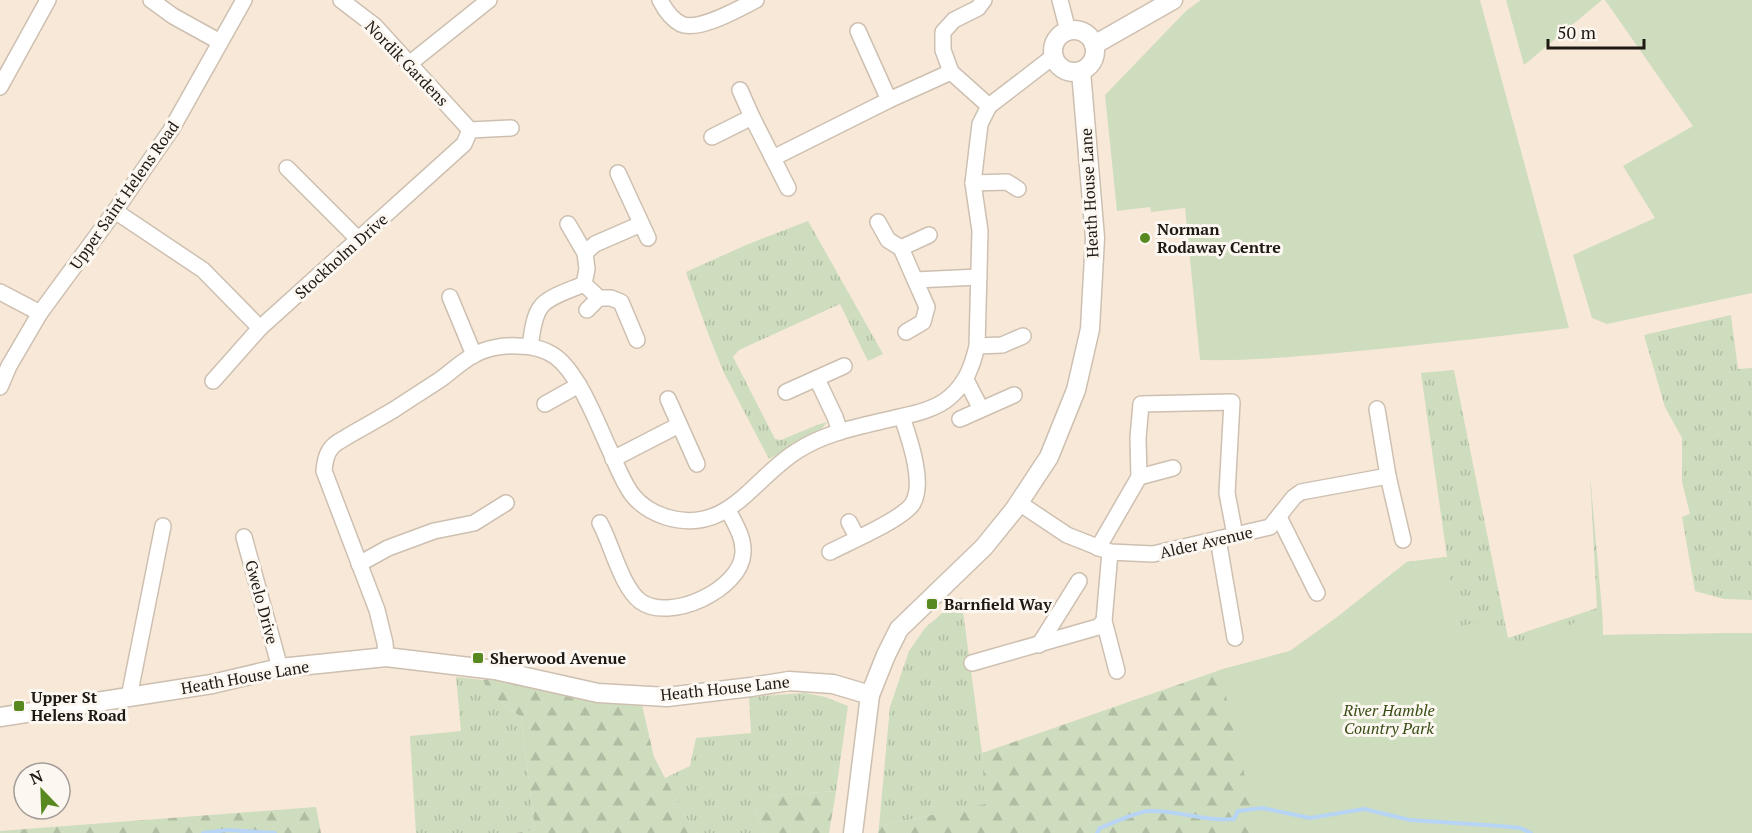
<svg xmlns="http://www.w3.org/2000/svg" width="1752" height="833" viewBox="0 0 1752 833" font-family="'PT Serif',serif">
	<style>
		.grass { fill: url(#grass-tufts) }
		.forest { fill: url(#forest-firs) }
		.park { fill: #ceddbe }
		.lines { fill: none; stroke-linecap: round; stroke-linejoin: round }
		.stream { stroke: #b7d4f4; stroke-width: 4 }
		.minor-casing { stroke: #cec0b1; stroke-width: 18 }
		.tertiary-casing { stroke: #cec0b1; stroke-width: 21 }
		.minor { stroke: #fff; stroke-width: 15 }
		.tertiary { stroke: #fff; stroke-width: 18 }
		.poi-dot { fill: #578920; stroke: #fdf7f1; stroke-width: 2 }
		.labels { text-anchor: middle; stroke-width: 6; stroke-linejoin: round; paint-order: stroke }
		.street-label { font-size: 16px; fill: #1e1913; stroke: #fdf7f1 }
		.poi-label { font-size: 16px; font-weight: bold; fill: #1e1913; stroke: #fdf7f1; text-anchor: start }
		.park-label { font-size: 16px; font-style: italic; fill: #364c14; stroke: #fdf7f1 }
	</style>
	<defs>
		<pattern id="grass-tufts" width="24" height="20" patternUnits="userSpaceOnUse" patternTransform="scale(1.5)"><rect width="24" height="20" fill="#ceddbe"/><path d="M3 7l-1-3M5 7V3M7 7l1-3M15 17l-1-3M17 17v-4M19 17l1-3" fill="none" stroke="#b0bda2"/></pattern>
		<pattern id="forest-firs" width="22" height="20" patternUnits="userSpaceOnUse" patternTransform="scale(1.5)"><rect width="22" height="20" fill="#ceddbe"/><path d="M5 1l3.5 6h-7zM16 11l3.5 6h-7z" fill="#b0bda2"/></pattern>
	</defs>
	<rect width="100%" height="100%" fill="#f7e8d8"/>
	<g class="grass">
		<path d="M 808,221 L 883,354 L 868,361 L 840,304 L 739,350 L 733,357 L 775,439 L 781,440 L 817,425 L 827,422 L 820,431 L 769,459 L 724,373 L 709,336 L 686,272 L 746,245 Z"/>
		<path d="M 1731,315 L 1738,369 L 1752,368 L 1752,600 L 1724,599 L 1695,591 L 1682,517 L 1690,514 L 1682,482 L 1682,438 L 1665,407 L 1644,335 Z"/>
		<path d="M 1454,370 L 1508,638 L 1597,608 L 1590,475 L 1602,610 L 1512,652 L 1457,628 L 1421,373 Z"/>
		<path d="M 961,597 L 982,753 L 986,804 L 879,826 L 890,707 L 909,651 L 925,628 Z"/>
		<path d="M 456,677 L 483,680 L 489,693 L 521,717 L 535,830 L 515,833 L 416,833 L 410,736 L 461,731 Z"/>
		<path d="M 805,693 L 825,697 L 848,706 L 836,791 L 767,796 L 755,812 L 765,833 L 698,833 L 685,816 L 665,778 L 690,766 L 696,738 L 751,733 L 749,697 Z"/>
	</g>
	<g class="forest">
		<path d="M 1447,557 L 1457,628 L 1493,617 L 1512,652 L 1602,610 L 1603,635 L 1752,633 L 1752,833 L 878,833 L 879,826 L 985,804 L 982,753 L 1220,670 L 1290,651 L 1336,618 L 1407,562 Z"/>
		<path d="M 494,678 L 594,700 L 642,705 L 654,757 L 685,816 L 698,833 L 515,833 L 535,830 L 521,717 L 489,693 L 483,680 Z"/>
		<path d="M 836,791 L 829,833 L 765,833 L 755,812 L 767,796 Z"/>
		<path d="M 316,807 L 321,833 L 0,833 L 0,831 Z"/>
	</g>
	<g class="park">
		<path d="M 1201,0 L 1480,0 L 1569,328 C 1492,337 1415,346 1337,353 C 1292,357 1245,361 1200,360 L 1185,208 L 1151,212 L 1150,207 L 1117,211 L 1105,95 L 1187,10 Z"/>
		<path d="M 1506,0 L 1602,0 L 1524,65 Z"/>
		<path d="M 1605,0 L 1752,0 L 1752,293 L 1607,324 L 1592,318 L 1573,255 L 1655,218 L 1623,166 L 1693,126 Z"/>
		<path d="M 1447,557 L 1457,628 L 1493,617 L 1512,652 L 1602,610 L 1603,635 L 1752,633 L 1752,833 L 1258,833 L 1220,670 L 1290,651 L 1336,618 L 1407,562 Z"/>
	</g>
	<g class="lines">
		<g class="stream">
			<path d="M 203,833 L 228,830 L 275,833"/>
			<path d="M 1097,833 L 1100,828 C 1113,823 1136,812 1149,811 C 1178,810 1206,822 1234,819 L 1238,811 L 1262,808 L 1310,818 L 1364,809 L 1410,820 L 1500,826 L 1520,828 L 1531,833"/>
		</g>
		<g class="minor-casing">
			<g id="minor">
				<path d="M 151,0 L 173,16 L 220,42"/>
				<path d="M 341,0 L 375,26 L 470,130 L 511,128"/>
				<path d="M 660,0 C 665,10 671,19 681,24 C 699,32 740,8 756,0"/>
				<path d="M 1060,0 L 1068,31"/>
				<path d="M 858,31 L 889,100"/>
				<path d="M 409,64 L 489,0"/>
				<path d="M 951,72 L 943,50 L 943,32 L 954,20 L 978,8 L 984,0"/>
				<path d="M 0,87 L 48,0"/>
				<path d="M 740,90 L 752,117 L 788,188"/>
				<path d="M 712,137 L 752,117"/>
				<path d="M 773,158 L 889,100 L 951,72 L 989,106"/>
				<path d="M 287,168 L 359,240"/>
				<path d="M 618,173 L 648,238"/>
				<path d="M 973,183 L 1007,182 L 1018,189"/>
				<path d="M 115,211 L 203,270 L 260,328"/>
				<path d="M 878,222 L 888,240 L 901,248 L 915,280 L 927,307 L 923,322 L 906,332"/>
				<path d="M 568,224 L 585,253"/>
				<path d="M 901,248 L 929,235"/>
				<path d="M 915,280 L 979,277"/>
				<path d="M 584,284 L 599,298 L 611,298 L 621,302 L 637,340"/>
				<path d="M 0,292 L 40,313"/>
				<path d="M 450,297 L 474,355"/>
				<path d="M 587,310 L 599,298"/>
				<path d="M 530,346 C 532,335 533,318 540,308 C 548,296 571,290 584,284 L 587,269 L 585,253 L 595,244 L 641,224"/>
				<path d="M 977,346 L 1002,345 L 1023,336"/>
				<path d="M 817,379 L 835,417 L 840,432"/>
				<path d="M 966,380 L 981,409"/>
				<path d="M 213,381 L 260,328 L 464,144 L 470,130"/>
				<path d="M 0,387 L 9,366 L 40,313 L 115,211 L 171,130 L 244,0"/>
				<path d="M 786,392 L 844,366"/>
				<path d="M 668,399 L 697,464"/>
				<path d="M 545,404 L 579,385"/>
				<path d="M 960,419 L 1014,395"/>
				<path d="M 613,459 L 679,425"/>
				<path d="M 1388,476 L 1403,540"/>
				<path d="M 1139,477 L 1173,468"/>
				<path d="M 1019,503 L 1067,535 L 1110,552 L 1153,554 L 1270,527 L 1294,497 L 1301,492 L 1388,476 L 1377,409"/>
				<path d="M 1279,517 L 1317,593"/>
				<path d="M 849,522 L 857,537"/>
				<path d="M 600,523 C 612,545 621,586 640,601 C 669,623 741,590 743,553 C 744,537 735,524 728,510"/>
				<path d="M 244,537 L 280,668"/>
				<path d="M 1218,539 L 1235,638"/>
				<path d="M 1098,548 L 1139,477 L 1138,438 L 1141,404 L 1232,402 L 1227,493 L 1235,535"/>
				<path d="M 830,552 C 849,542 904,519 913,503 C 925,482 909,438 902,417"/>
				<path d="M 359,564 L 388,548 L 434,531 L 474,523 L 506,503"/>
				<path d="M 1104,621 L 1117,671"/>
				<path d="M 1039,645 L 1079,581"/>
				<path d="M 386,657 L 385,643 L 377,610 L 324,471 C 325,462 326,453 333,446 C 337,442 344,439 348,436 C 364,427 380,418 395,409 C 410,399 426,389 441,379 C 452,371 462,361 474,355 C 486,348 504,345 518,346 C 531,346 545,349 556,357 C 580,375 599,428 612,455 C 625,485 632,506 666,517 C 728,536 753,478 797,451 C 826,432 862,426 895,418 C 913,414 935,410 950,397 C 966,383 972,367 977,346 L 980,231 L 973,183 L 980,124 L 989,106 L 1054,56"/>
				<path d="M 972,663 L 1098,627 L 1104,621 L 1110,552"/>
				<path d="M 129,697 L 163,526"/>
			</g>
		</g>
		<g class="tertiary-casing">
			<g id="tertiary">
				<circle cx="1074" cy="51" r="21"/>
				<path d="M 1094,45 L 1173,0"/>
				<path d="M 0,717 L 212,684 L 280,668 L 386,657 L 495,670 L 598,693 L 667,697 L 751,687 L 789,681 L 833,684 L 870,695"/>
				<path d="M 853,833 L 870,695 L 886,655 L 899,629 L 984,547 L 1014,510 L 1049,457 L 1076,390 L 1090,329 L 1095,238 L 1081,71"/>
			</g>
		</g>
		<use href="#minor" class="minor"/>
		<use href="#tertiary" class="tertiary"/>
	</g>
	<g class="poi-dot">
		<circle cx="1145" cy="238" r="6"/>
		<rect x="926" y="598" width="12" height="12" rx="3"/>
		<rect x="472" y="652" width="12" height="12" rx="3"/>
		<rect x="13" y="700" width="12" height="12" rx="3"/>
	</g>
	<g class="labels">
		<g class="street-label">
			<text transform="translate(407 63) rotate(46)" y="6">Nordik Gardens</text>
			<text transform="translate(1089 193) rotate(-93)" y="6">Heath House Lane</text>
			<text transform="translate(124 195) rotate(-55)" y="6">Upper Saint Helens Road</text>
			<text transform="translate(341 256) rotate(-42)" y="6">Stockholm Drive</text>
			<text transform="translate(1206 542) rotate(-13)" y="6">Alder Avenue</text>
			<text transform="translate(262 602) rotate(75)" y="6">Gwelo Drive</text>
			<text transform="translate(245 677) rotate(-10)" y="6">Heath House Lane</text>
			<text transform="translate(725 688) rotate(-6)" y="6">Heath House Lane</text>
		</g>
		<g class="poi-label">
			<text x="1157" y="235">Norman<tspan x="1157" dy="18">Rodaway Centre</tspan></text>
			<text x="944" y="610">Barnfield Way</text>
			<text x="490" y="664">Sherwood Avenue</text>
			<text x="31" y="703">Upper St<tspan x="31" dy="18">Helens Road</tspan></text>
		</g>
		<g class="park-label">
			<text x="1389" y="716">River Hamble<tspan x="1389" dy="18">Country Park</tspan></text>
		</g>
	</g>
	<g transform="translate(42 791) rotate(337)"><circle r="28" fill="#fdf7f1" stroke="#a49e98" stroke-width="1.5"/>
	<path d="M0-4.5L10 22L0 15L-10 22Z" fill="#578920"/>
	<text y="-9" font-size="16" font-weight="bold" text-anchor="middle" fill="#1e1913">N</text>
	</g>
	<path d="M1548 39v9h96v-9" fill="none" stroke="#1e1913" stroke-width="3"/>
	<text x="1557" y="39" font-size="18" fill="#1e1913" stroke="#fdf7f1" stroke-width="4.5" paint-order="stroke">50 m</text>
</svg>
